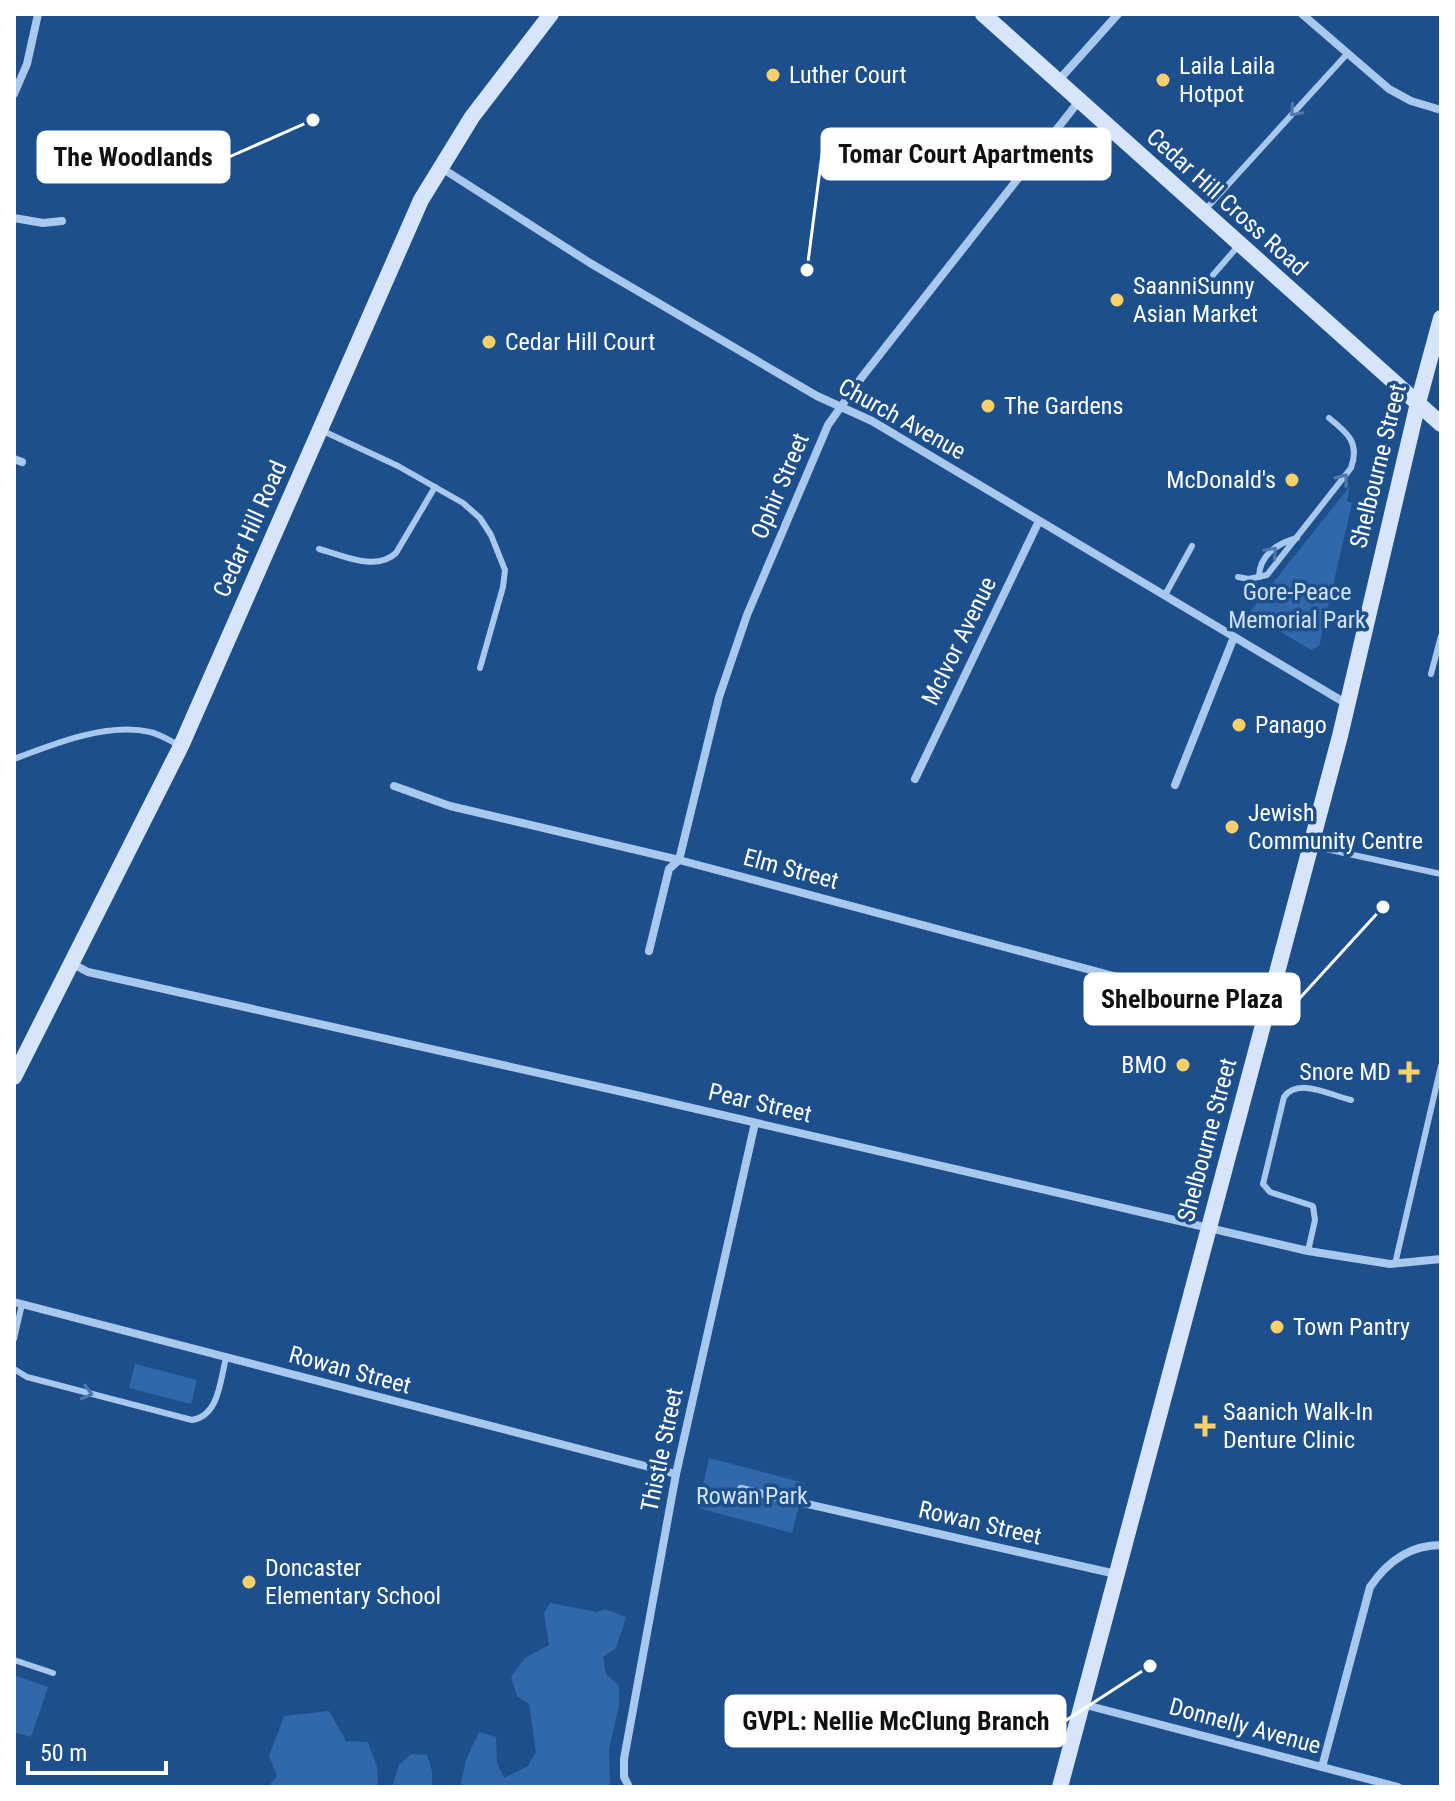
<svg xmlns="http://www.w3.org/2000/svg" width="1455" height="1801" viewBox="0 0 1455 1801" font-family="'Roboto Condensed',sans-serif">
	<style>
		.green { fill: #3068aa }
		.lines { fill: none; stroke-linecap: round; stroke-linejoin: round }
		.lane { stroke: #a9c8ed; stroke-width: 6 }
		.street { stroke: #a9c8ed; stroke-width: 8 }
		.secondary { stroke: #d6e5f9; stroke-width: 16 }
		.oneway { stroke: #4e79ae }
		.poi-dot { fill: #fcd068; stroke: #1d4f8c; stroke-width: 3 }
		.labels { text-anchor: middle; stroke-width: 7; stroke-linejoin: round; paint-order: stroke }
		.poi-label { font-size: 24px; fill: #fff; stroke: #1d4f8c; text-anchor: start }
		.street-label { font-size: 24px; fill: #fff; stroke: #1d4f8c }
		.park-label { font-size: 24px; fill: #cfe2f9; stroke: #1d4f8c }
		.leader { fill: none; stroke: #fff; stroke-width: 3 }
		.callout-dot { fill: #fff; stroke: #1d4f8c; stroke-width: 3 }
		.callout { fill: #fff; stroke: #fff; stroke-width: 3 }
		.callout-label { font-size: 26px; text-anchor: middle; font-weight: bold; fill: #111 }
	</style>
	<rect width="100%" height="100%" fill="#1d4f8c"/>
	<g class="green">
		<path d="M 1350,486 L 1347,501 L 1352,503 L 1319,646 L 1311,650 L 1249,613 Z"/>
		<path d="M 135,1364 L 197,1380 L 191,1404 L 129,1388 Z"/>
		<path d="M 709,1458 L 805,1483 L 792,1533 L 698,1508 Z"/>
		<path d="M 550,1603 L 597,1612 L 605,1609 L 626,1617 L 616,1648 L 603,1657 L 606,1674 L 619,1686 L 619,1706 L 609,1749 L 610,1787 L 460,1787 L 466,1760 L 479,1732 L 496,1737 L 497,1763 L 504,1778 L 528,1766 L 536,1752 L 529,1704 L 517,1696 L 511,1677 L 525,1658 L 549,1645 L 544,1613 Z"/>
		<path d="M 14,1675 L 48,1687 L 31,1737 L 14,1732 Z"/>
		<path d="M 329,1711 L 346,1741 L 368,1742 L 377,1767 L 378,1787 L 268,1787 L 277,1776 L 269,1756 L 284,1716 Z"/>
		<path d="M 411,1754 L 427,1755 L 432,1771 L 432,1787 L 392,1787 L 399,1765 Z"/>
	</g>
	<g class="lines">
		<g class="lane">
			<path d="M 1204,211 L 1347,54"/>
			<path d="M 1213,275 L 1239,245"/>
			<path d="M 323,431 L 398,466 L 463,503 L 480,518 L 491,535 L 505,570 L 503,587 L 480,668"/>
			<path d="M 319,549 C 342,555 376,572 396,553 L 435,487"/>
			<path d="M 1238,577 L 1249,579 L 1267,575 L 1351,468 C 1360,443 1348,433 1329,418"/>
			<path d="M 1259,577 C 1259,555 1278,543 1297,538"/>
			<path d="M 1165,595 L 1192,546"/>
			<path d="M 1431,674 L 1441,636"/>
			<path d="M 14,759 C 53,744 108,722 150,732 C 160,734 170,741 179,745"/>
			<path d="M 1312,846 L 1441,874"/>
			<path d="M 1308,1251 L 1315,1220 L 1313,1206 L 1270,1192 L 1263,1184 L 1284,1097 C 1298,1077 1330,1095 1351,1100"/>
			<path d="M 1395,1264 L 1441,1066"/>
			<path d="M 14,1339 L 22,1304"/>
			<path d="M 14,1369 L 27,1377 L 192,1420 C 219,1416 220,1381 226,1358"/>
			<path d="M 14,1660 L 53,1673"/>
		</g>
		<g class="street">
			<path d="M 1302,14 L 1389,89 L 1411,101 L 1441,110"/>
			<path d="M 1058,81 L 1118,14"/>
			<path d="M 14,94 L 27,64 L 38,14"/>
			<path d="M 440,167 L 590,263 L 817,396 L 872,421 L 1347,704"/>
			<path d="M 14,218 L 43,223 L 62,221"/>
			<path d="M 14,459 L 22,462"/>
			<path d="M 915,779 L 1039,521"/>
			<path d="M 1175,785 L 1234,637"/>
			<path d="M 394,786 L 450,806 L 679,860 L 1177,993"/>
			<path d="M 649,951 L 669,869 L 679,860 L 719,697 L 747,615 L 828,425 L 862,377 L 1079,101"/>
			<path d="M 73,964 L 88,972 L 636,1095 L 1308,1251 L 1390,1264 L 1441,1259"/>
			<path d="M 14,1302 L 676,1474"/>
			<path d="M 741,1489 L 1116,1574"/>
			<path d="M 1082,1704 L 1398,1787"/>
			<path d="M 1322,1767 L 1370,1587 C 1387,1562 1410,1545 1441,1545"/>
			<path d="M 629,1787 L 624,1777 L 624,1759 L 676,1474 L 755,1123"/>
		</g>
		<g class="secondary">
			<path d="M 983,14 L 1441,424"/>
			<path d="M 14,1077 L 181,746 L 421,200 L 472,117 L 551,14"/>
			<path d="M 1060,1787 L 1340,736 L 1418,403 L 1441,318"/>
		</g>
	</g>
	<defs><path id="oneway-chevron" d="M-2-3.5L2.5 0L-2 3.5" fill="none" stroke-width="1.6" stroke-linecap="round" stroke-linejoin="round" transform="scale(2)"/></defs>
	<g class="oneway">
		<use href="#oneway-chevron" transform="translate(1295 111) rotate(132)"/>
		<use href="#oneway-chevron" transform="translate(1343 479) rotate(-52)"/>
		<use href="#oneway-chevron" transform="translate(1272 552) rotate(-48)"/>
		<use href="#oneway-chevron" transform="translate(87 1393) rotate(15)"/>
	</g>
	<g class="poi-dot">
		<circle cx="773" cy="75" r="8"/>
		<circle cx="1163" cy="80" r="8"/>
		<circle cx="1117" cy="300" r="8"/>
		<circle cx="489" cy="342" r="8"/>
		<circle cx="988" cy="406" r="8"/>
		<circle cx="1292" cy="480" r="8"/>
		<circle cx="1239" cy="725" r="8"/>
		<circle cx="1232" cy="827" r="8"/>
		<circle cx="1183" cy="1065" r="8"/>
		<path d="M1405 1060h8v8h8v8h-8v8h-8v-8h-8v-8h8z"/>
		<circle cx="1277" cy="1327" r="8"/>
		<path d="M1201 1414h8v8h8v8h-8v8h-8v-8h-8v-8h8z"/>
		<circle cx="249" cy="1582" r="8"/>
	</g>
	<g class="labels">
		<g class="poi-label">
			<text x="1179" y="74">Laila Laila<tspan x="1179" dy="28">Hotpot</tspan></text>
			<text x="789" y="83">Luther Court</text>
			<text x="1133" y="294">SaanniSunny<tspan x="1133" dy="28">Asian Market</tspan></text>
			<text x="505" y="350">Cedar Hill Court</text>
			<text x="1004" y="414">The Gardens</text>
			<text x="1276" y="488" text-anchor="end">McDonald's</text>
			<text x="1255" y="733">Panago</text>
			<text x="1248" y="821">Jewish<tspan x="1248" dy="28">Community Centre</tspan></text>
			<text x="1167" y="1073" text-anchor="end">BMO</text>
			<text x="1391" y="1080" text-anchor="end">Snore MD</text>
			<text x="1293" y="1335">Town Pantry</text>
			<text x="1223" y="1420">Saanich Walk-In<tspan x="1223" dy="28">Denture Clinic</tspan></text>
			<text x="265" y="1576">Doncaster<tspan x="265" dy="28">Elementary School</tspan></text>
		</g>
		<g class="street-label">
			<text transform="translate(1227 202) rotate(42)" y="8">Cedar Hill Cross Road</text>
			<text transform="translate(902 419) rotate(29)" y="8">Church Avenue</text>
			<text transform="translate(1378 466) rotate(-76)" y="8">Shelbourne Street</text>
			<text transform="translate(780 486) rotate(-67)" y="8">Ophir Street</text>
			<text transform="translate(250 529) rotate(-66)" y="8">Cedar Hill Road</text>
			<text transform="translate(959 641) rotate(-64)" y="8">McIvor Avenue</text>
			<text transform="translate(791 869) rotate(15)" y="8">Elm Street</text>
			<text transform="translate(760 1103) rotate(13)" y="8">Pear Street</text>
			<text transform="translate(1207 1140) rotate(-75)" y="8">Shelbourne Street</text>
			<text transform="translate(350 1370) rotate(15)" y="8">Rowan Street</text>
			<text transform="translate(662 1450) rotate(-78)" y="8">Thistle Street</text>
			<text transform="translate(980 1523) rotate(13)" y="8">Rowan Street</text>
			<text transform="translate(1245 1726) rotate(15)" y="8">Donnelly Avenue</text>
		</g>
		<g class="park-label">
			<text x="1297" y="600">Gore-Peace<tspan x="1297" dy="28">Memorial Park</tspan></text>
			<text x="752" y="1504">Rowan Park</text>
		</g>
	</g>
	<path class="leader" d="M807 270L822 154M313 120L229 157M1383 907L1299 999M1150 1666L1065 1721"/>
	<g class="callout-dot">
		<circle cx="807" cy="270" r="8"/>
		<circle cx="313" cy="120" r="8"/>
		<circle cx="1383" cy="907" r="8"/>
		<circle cx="1150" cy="1666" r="8"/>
	</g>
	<g class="callout">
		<rect x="822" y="129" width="288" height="50" rx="8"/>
		<rect x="38" y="132" width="191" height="50" rx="8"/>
		<rect x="1085" y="974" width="214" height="50" rx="8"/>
		<rect x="726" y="1696" width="339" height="50" rx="8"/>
	</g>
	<g class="callout-label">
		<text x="966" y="163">Tomar Court Apartments</text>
		<text x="133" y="166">The Woodlands</text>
		<text x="1192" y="1008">Shelbourne Plaza</text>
		<text x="896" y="1730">GVPL: Nellie McClung Branch</text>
	</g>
	<rect width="1455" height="1801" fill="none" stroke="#ffffff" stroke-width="32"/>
	<path d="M28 1761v12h138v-12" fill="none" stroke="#ffffff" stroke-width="4"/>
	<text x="40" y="1761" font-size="24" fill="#ffffff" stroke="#1d4f8c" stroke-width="6" paint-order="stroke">50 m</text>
</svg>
